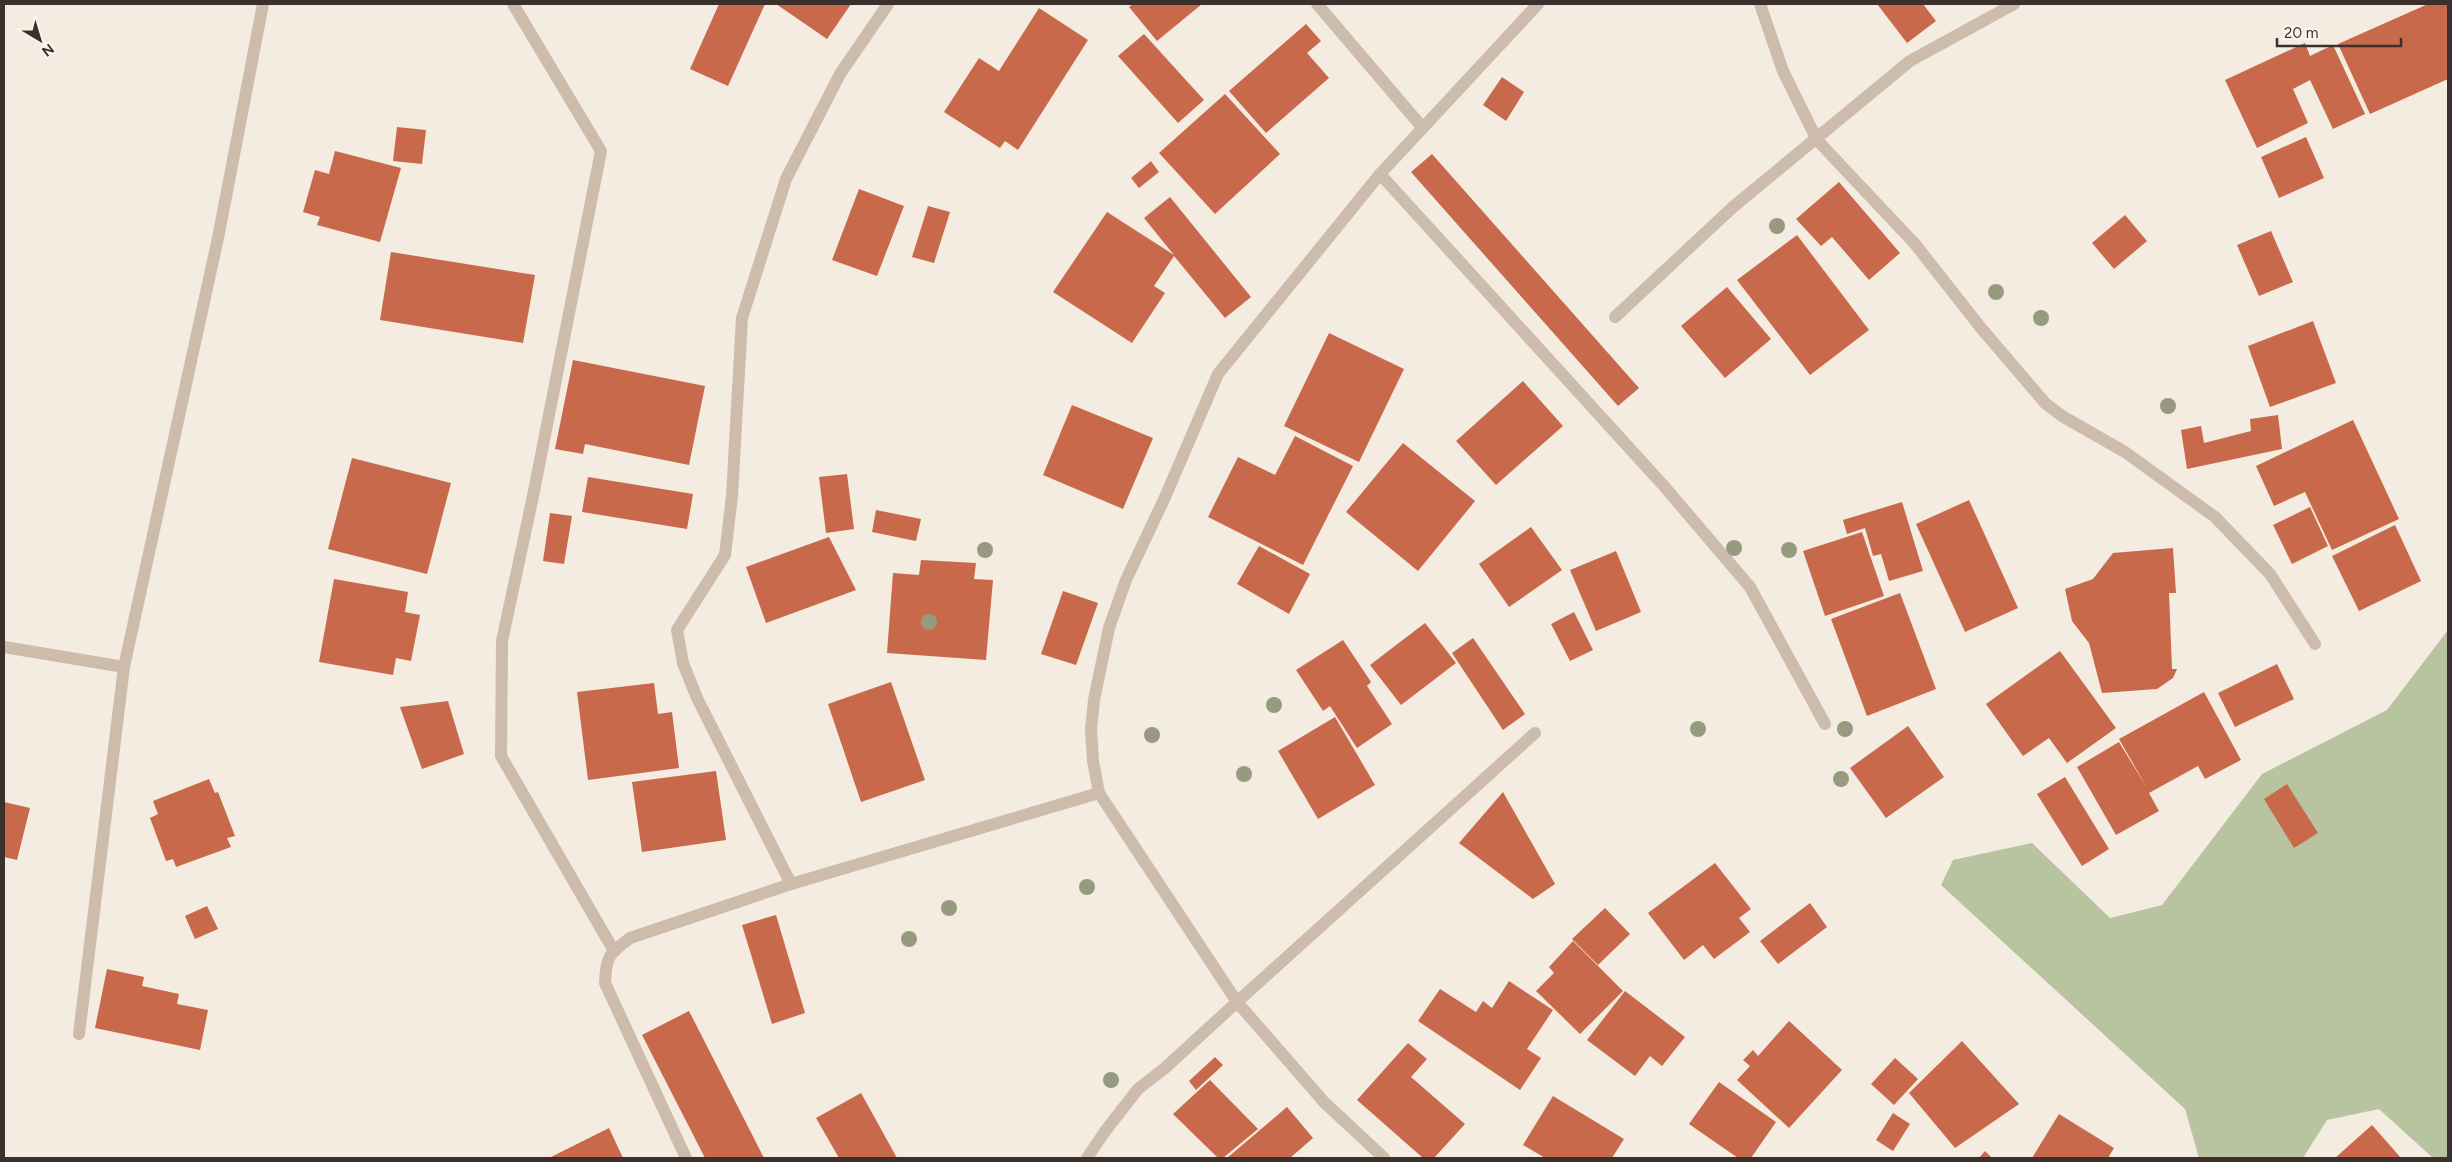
<svg xmlns="http://www.w3.org/2000/svg" width="2452" height="1162" viewBox="0 0 2452 1162" font-family="Figtree,sans-serif">
	<style>
		.green { fill: #b8c4a0 }
		.building { fill: #c8694b }
		.lines { fill: none; stroke-linecap: round; stroke-linejoin: round }
		.street { stroke: #cdbbac; stroke-width: 12 }
		.tree { fill: #969b7f }
	</style>
	<rect width="100%" height="100%" fill="#f4ebe1"/>
	<path class="green" d="M 2448,630 L 2448,1158 L 2433,1158 L 2379,1109 L 2327,1120 L 2303,1158 L 2199,1158 L 2185,1109 L 1941,885 L 1953,860 L 2032,843 L 2110,918 L 2162,905 L 2262,774 L 2387,710 Z"/>
	<g class="building">
		<path d="M 719,4 L 765,4 L 728,86 L 690,69 Z"/>
		<path d="M 776,4 L 851,4 L 827,39 Z"/>
		<path d="M 1133,4 L 1202,4 L 1157,41 L 1129,7 Z"/>
		<path d="M 1877,4 L 1923,4 L 1936,21 L 1907,43 Z"/>
		<path d="M 2428,4 L 2448,4 L 2448,79 L 2370,114 L 2338,44 Z"/>
		<path d="M 1039,8 L 1088,40 L 1018,150 L 1005,141 L 1000,148 L 944,112 L 979,58 L 999,71 Z"/>
		<path d="M 1306,24 L 1321,41 L 1307,53 L 1329,78 L 1266,133 L 1229,91 Z"/>
		<path d="M 1144,34 L 1204,100 L 1178,123 L 1118,56 Z"/>
		<path d="M 2305,43 L 2310,56 L 2333,45 L 2365,114 L 2333,129 L 2310,80 L 2293,89 L 2308,123 L 2257,148 L 2225,80 Z"/>
		<path d="M 1502,77 L 1524,92 L 1506,121 L 1483,105 Z"/>
		<path d="M 1225,94 L 1280,154 L 1215,214 L 1159,153 Z"/>
		<path d="M 397,127 L 426,130 L 422,164 L 393,161 Z"/>
		<path d="M 2306,137 L 2324,178 L 2279,198 L 2261,157 Z"/>
		<path d="M 335,151 L 401,168 L 380,242 L 317,225 L 320,217 L 303,212 L 315,170 L 329,174 Z"/>
		<path d="M 1432,154 L 1639,388 L 1618,406 L 1411,172 Z"/>
		<path d="M 1151,161 L 1159,172 L 1139,188 L 1131,178 Z"/>
		<path d="M 1839,182 L 1900,253 L 1869,280 L 1832,237 L 1821,246 L 1796,219 Z"/>
		<path d="M 859,189 L 904,206 L 877,276 L 832,260 Z"/>
		<path d="M 1170,197 L 1251,297 L 1225,318 L 1174,256 L 1154,286 L 1165,293 L 1132,343 L 1053,292 L 1107,212 L 1174,255 L 1144,218 Z"/>
		<path d="M 928,206 L 950,212 L 934,263 L 912,257 Z"/>
		<path d="M 2125,215 L 2147,241 L 2114,269 L 2092,243 Z"/>
		<path d="M 2271,231 L 2293,282 L 2259,296 L 2237,245 Z"/>
		<path d="M 1797,235 L 1869,330 L 1810,375 L 1737,280 Z"/>
		<path d="M 391,252 L 535,275 L 523,343 L 380,320 Z"/>
		<path d="M 1727,287 L 1771,339 L 1725,378 L 1681,326 Z"/>
		<path d="M 2313,321 L 2336,383 L 2270,407 L 2248,346 Z"/>
		<path d="M 1329,333 L 1404,369 L 1359,462 L 1284,426 Z"/>
		<path d="M 573,360 L 705,386 L 689,465 L 585,444 L 583,454 L 555,449 Z"/>
		<path d="M 1523,381 L 1563,426 L 1496,485 L 1456,441 Z"/>
		<path d="M 1072,405 L 1153,438 L 1123,509 L 1043,475 Z"/>
		<path d="M 2278,415 L 2282,449 L 2187,469 L 2181,430 L 2201,426 L 2204,443 L 2251,431 L 2250,419 Z"/>
		<path d="M 2353,420 L 2399,519 L 2332,550 L 2305,492 L 2274,506 L 2256,466 Z"/>
		<path d="M 1295,436 L 1353,466 L 1303,565 L 1208,517 L 1238,457 L 1275,475 Z"/>
		<path d="M 1403,443 L 1475,501 L 1418,571 L 1346,512 Z"/>
		<path d="M 352,458 L 451,483 L 427,574 L 328,549 Z"/>
		<path d="M 847,474 L 854,529 L 826,533 L 819,477 Z"/>
		<path d="M 588,477 L 693,494 L 687,529 L 582,512 Z"/>
		<path d="M 1969,500 L 2018,608 L 1965,632 L 1916,524 Z"/>
		<path d="M 1902,502 L 1923,571 L 1889,581 L 1881,554 L 1873,556 L 1865,528 L 1847,534 L 1843,520 Z"/>
		<path d="M 2310,507 L 2328,546 L 2292,564 L 2273,525 Z"/>
		<path d="M 876,510 L 921,519 L 916,541 L 872,532 Z"/>
		<path d="M 550,513 L 572,516 L 564,564 L 543,561 Z"/>
		<path d="M 2395,525 L 2421,581 L 2359,611 L 2332,556 Z"/>
		<path d="M 1531,527 L 1562,570 L 1509,607 L 1479,564 Z"/>
		<path d="M 1862,532 L 1884,596 L 1825,616 L 1803,551 Z"/>
		<path d="M 829,537 L 856,590 L 766,623 L 746,567 Z"/>
		<path d="M 1259,546 L 1310,574 L 1289,614 L 1237,584 Z"/>
		<path d="M 2173,548 L 2176,593 L 2169,593 L 2172,669 L 2177,669 L 2173,678 L 2157,689 L 2102,693 L 2089,643 L 2072,621 L 2065,589 L 2093,579 L 2113,553 Z"/>
		<path d="M 1616,551 L 1641,612 L 1596,631 L 1570,570 Z"/>
		<path d="M 921,560 L 976,563 L 974,579 L 993,580 L 986,660 L 887,653 L 893,573 L 919,575 Z"/>
		<path d="M 334,579 L 408,592 L 405,612 L 420,615 L 411,661 L 396,658 L 393,675 L 319,662 Z"/>
		<path d="M 1063,591 L 1098,603 L 1076,665 L 1041,654 Z"/>
		<path d="M 1900,593 L 1936,689 L 1867,716 L 1831,619 Z"/>
		<path d="M 1574,612 L 1593,650 L 1570,661 L 1551,624 Z"/>
		<path d="M 1425,623 L 1456,663 L 1401,705 L 1370,665 Z"/>
		<path d="M 1473,638 L 1525,714 L 1503,730 L 1452,653 Z"/>
		<path d="M 1343,640 L 1371,682 L 1367,686 L 1392,724 L 1357,748 L 1330,706 L 1323,711 L 1296,670 Z"/>
		<path d="M 2060,651 L 2116,728 L 2067,763 L 2049,738 L 2023,756 L 1986,704 Z"/>
		<path d="M 2277,664 L 2294,699 L 2235,727 L 2218,693 Z"/>
		<path d="M 891,682 L 925,780 L 861,802 L 828,704 Z"/>
		<path d="M 654,683 L 658,714 L 672,712 L 679,768 L 588,780 L 577,692 Z"/>
		<path d="M 2204,692 L 2241,760 L 2205,779 L 2198,766 L 2149,793 L 2159,811 L 2116,835 L 2077,767 L 2119,742 L 2147,788 L 2119,739 Z"/>
		<path d="M 448,701 L 464,754 L 422,769 L 400,707 Z"/>
		<path d="M 1335,717 L 1375,785 L 1318,819 L 1278,751 Z"/>
		<path d="M 1908,726 L 1944,777 L 1886,818 L 1850,768 Z"/>
		<path d="M 716,771 L 726,840 L 642,852 L 632,782 Z"/>
		<path d="M 2065,777 L 2109,849 L 2082,866 L 2037,794 Z"/>
		<path d="M 209,779 L 215,793 L 218,792 L 235,836 L 227,838 L 231,847 L 176,867 L 173,859 L 166,861 L 150,818 L 158,814 L 153,801 Z"/>
		<path d="M 2287,784 L 2318,833 L 2294,848 L 2264,799 Z"/>
		<path d="M 1503,792 L 1555,884 L 1533,899 L 1459,843 Z"/>
		<path d="M 4,802 L 30,808 L 17,860 L 4,857 Z"/>
		<path d="M 1715,863 L 1751,909 L 1739,918 L 1750,932 L 1714,959 L 1703,945 L 1684,960 L 1648,913 Z"/>
		<path d="M 1810,903 L 1827,927 L 1778,964 L 1760,941 Z"/>
		<path d="M 207,906 L 218,929 L 195,939 L 185,916 Z"/>
		<path d="M 1605,908 L 1630,934 L 1598,965 L 1572,939 Z"/>
		<path d="M 776,915 L 805,1013 L 772,1024 L 742,925 Z"/>
		<path d="M 1573,941 L 1623,991 L 1580,1034 L 1536,991 L 1554,973 L 1549,967 Z"/>
		<path d="M 107,969 L 144,977 L 142,986 L 179,994 L 177,1004 L 208,1010 L 200,1050 L 95,1028 Z"/>
		<path d="M 1509,981 L 1553,1010 L 1527,1049 L 1541,1058 L 1520,1090 L 1418,1021 L 1440,989 L 1476,1012 L 1483,1001 L 1492,1008 Z"/>
		<path d="M 1625,991 L 1685,1037 L 1662,1066 L 1650,1056 L 1635,1076 L 1587,1040 Z"/>
		<path d="M 689,1011 L 764,1158 L 705,1158 L 642,1035 Z"/>
		<path d="M 1789,1021 L 1842,1070 L 1789,1128 L 1737,1080 L 1750,1066 L 1743,1060 L 1753,1050 L 1758,1056 Z"/>
		<path d="M 1962,1041 L 2019,1104 L 1955,1148 L 1909,1093 Z"/>
		<path d="M 1408,1043 L 1427,1059 L 1411,1077 L 1465,1124 L 1434,1158 L 1423,1158 L 1357,1100 Z"/>
		<path d="M 1215,1057 L 1223,1065 L 1196,1090 L 1189,1081 Z"/>
		<path d="M 1895,1058 L 1918,1079 L 1894,1105 L 1871,1084 Z"/>
		<path d="M 1210,1080 L 1258,1129 L 1223,1158 L 1218,1158 L 1173,1114 Z"/>
		<path d="M 1719,1082 L 1776,1122 L 1751,1158 L 1738,1158 L 1689,1124 Z"/>
		<path d="M 861,1093 L 897,1158 L 839,1158 L 816,1118 Z"/>
		<path d="M 1553,1096 L 1624,1139 L 1612,1158 L 1545,1158 L 1523,1145 Z"/>
		<path d="M 1287,1107 L 1313,1138 L 1290,1158 L 1227,1158 Z"/>
		<path d="M 1893,1113 L 1910,1124 L 1893,1151 L 1876,1140 Z"/>
		<path d="M 2059,1114 L 2114,1148 L 2108,1158 L 2032,1158 Z"/>
		<path d="M 2372,1125 L 2401,1158 L 2335,1158 Z"/>
		<path d="M 609,1128 L 623,1158 L 549,1158 Z"/>
		<path d="M 1985,1151 L 1992,1158 L 1979,1158 Z"/>
	</g>
	<g class="lines">
		<g class="street">
			<path d="M 513,4 L 601,151 L 533,496 L 502,641 L 501,756 L 614,951"/>
			<path d="M 1317,4 L 1422,127"/>
			<path d="M 1760,4 L 1783,71 L 1817,140 L 1915,244 L 1981,328 L 2045,403 L 2062,416 L 2125,452 L 2215,517 L 2270,574 L 2315,644"/>
			<path d="M 1380,174 L 1663,485 L 1750,587 L 1825,724"/>
			<path d="M 1615,317 L 1733,207 L 1910,61 L 2014,4"/>
			<path d="M 4,647 L 124,667"/>
			<path d="M 791,884 L 697,698 L 683,663 L 677,630 L 725,555 L 732,496 L 742,318 L 786,179 L 840,74 L 888,4"/>
			<path d="M 79,1034 L 124,667 L 218,238 L 263,4"/>
			<path d="M 686,1158 L 605,983 C 606,956 609,954 630,938 L 791,884 L 1099,793"/>
			<path d="M 1087,1158 L 1106,1130 L 1138,1089 L 1165,1068 L 1237,1002 L 1099,793 L 1093,761 L 1091,729 L 1094,700 L 1109,628 L 1126,580 L 1166,495 L 1218,374 L 1380,174 L 1538,4"/>
			<path d="M 1384,1158 L 1324,1102 L 1237,1002 L 1535,733"/>
		</g>
	</g>
	<g class="tree">
		<circle cx="1777" cy="226" r="8"/>
		<circle cx="1996" cy="292" r="8"/>
		<circle cx="2041" cy="318" r="8"/>
		<circle cx="2168" cy="406" r="8"/>
		<circle cx="1734" cy="548" r="8"/>
		<circle cx="985" cy="550" r="8"/>
		<circle cx="1789" cy="550" r="8"/>
		<circle cx="929" cy="622" r="8"/>
		<circle cx="1274" cy="705" r="8"/>
		<circle cx="1698" cy="729" r="8"/>
		<circle cx="1845" cy="729" r="8"/>
		<circle cx="1152" cy="735" r="8"/>
		<circle cx="1244" cy="774" r="8"/>
		<circle cx="1841" cy="779" r="8"/>
		<circle cx="1087" cy="887" r="8"/>
		<circle cx="949" cy="908" r="8"/>
		<circle cx="909" cy="939" r="8"/>
		<circle cx="1111" cy="1080" r="8"/>
	</g>
	<rect width="2452" height="1162" fill="none" stroke="#3b302b" stroke-width="10"/>
	<g transform="translate(40 40) rotate(142)" stroke="#fbf5ee" stroke-width="4" paint-order="stroke">
	<path d="M0-4L9 19L0 12L-9 19Z" fill="#3b302b"/>
	<text y="-8" font-size="14" font-weight="bold" text-anchor="middle" fill="#3b302b">N</text>
	</g>
	<path d="M2277 38v8h124v-8" fill="none" stroke="#3b302b" stroke-width="2.5"/>
	<text x="2284" y="38" font-size="15" fill="#3b302b" stroke="#fbf5ee" stroke-width="4" paint-order="stroke">20 m</text>
</svg>
